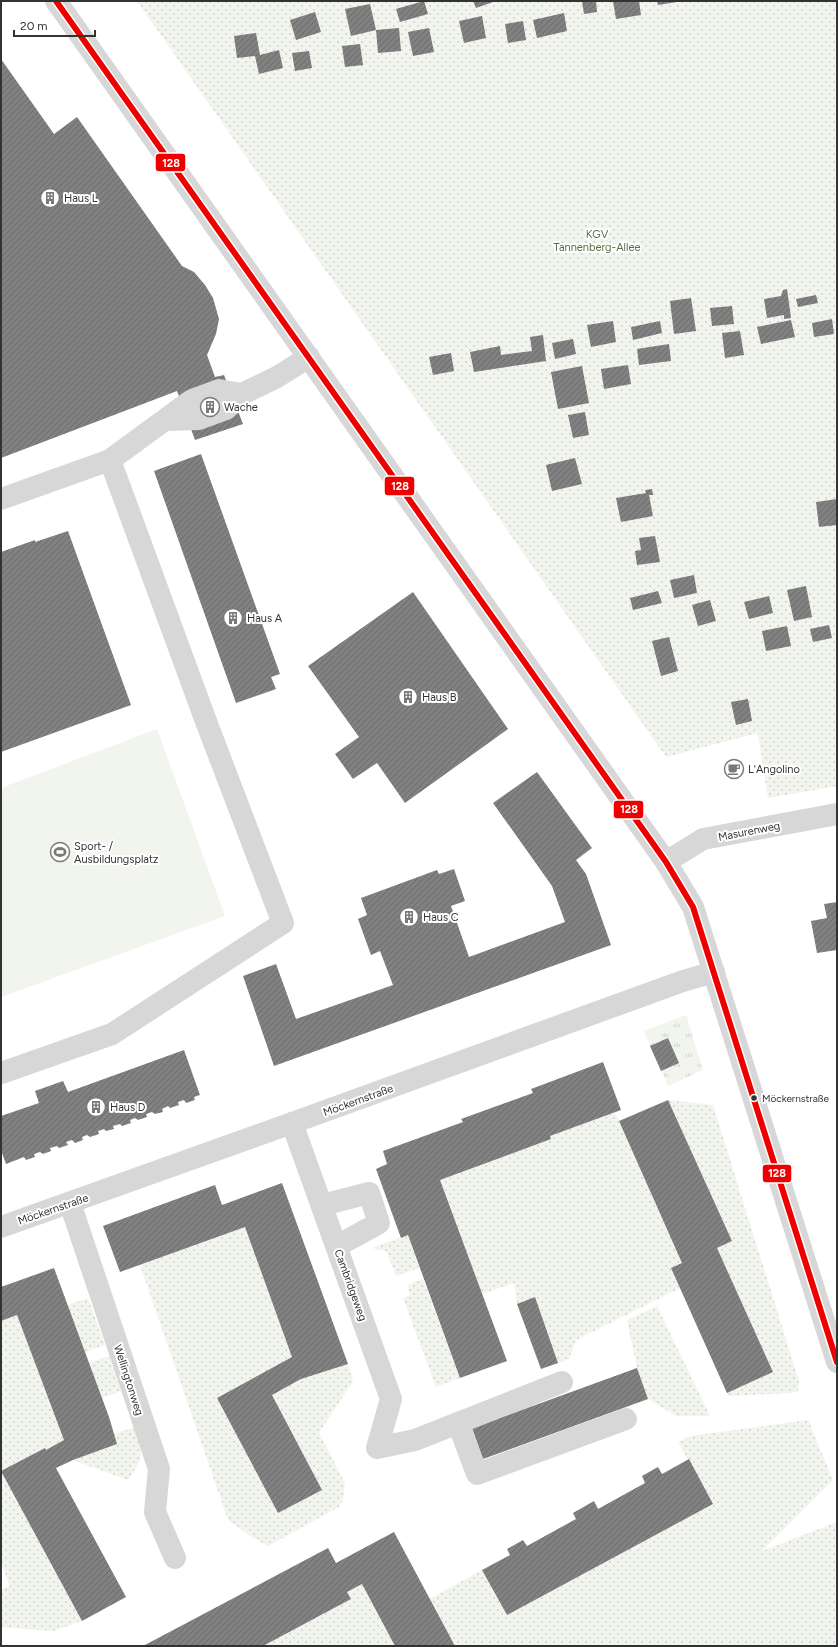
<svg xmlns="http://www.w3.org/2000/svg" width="838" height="1647" viewBox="0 0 838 1647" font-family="Figtree,sans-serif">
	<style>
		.grass { fill: url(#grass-tufts) }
		.park { fill: url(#park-dots) }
		.pitch { fill: #f1f5ed }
		.building { fill: url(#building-hatch) }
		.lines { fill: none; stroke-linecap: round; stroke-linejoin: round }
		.minor { stroke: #d7d7d7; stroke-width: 22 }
		.bus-1-casing { stroke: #fff; stroke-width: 9 }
		.bus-1 { stroke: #e00; stroke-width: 6 }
		.bus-dot { fill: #333; stroke: #fff; stroke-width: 1.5 }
		.labels { text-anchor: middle; stroke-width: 4; stroke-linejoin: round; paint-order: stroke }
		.bus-label { font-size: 10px; fill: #333; stroke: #fff; text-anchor: start }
		.poi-label { font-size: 11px; fill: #333; stroke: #fff; text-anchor: start }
		.park-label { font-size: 11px; fill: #56703f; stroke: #fff }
		.street-label { font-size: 11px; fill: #333; stroke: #fff }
		.line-badge { stroke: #fff; stroke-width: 1.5 }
		.badge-label { font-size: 11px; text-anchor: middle; font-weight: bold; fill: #fff }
	</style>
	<defs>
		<pattern id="grass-tufts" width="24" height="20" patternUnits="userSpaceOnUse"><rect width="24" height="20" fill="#f1f5ed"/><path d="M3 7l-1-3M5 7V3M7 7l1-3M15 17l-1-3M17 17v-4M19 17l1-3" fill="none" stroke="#cfd2cc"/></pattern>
		<pattern id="park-dots" width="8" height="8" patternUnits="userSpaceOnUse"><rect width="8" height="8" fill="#f1f5ed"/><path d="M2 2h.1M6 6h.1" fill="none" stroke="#cfd2cc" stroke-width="1.8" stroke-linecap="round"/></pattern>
		<pattern id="building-hatch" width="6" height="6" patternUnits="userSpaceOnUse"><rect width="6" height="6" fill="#818181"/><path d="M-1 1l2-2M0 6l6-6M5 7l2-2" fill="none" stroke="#6a6a6a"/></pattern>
	</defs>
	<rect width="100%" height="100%" fill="#fff"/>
	<path class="grass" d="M 686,1015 L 703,1070 L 668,1086 L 644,1031 Z"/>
	<g class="park">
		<path d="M 137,1 L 837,1 L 837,786 L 768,798 L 758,733 L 666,757 Z"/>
		<path d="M 668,1100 L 713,1105 L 799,1381 L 798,1391 L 791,1393 L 728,1396 L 727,1393 L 772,1372 L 717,1248 L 732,1241 Z"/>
		<path d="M 615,1112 L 682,1263 L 671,1268 L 680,1288 L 576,1340 L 569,1359 L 558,1363 L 535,1298 L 517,1304 L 514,1283 L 482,1294 L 440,1180 L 551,1139 L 550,1136 Z"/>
		<path d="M 245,1227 L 292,1357 L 217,1398 L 278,1513 L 322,1490 L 272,1395 L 301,1379 L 348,1364 L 353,1381 L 319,1433 L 345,1483 L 343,1500 L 339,1507 L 268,1546 L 252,1537 L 228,1520 L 140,1265 Z"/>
		<path d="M 408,1235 L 419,1268 L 396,1276 L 386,1251 L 371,1248 Z"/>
		<path d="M 423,1279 L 460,1378 L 436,1387 L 403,1298 L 410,1295 L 407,1285 Z"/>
		<path d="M 88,1298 L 105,1345 L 85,1352 L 68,1305 Z"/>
		<path d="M 657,1306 L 710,1416 L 676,1416 L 648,1399 L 637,1368 L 627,1320 Z"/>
		<path d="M 17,1315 L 64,1440 L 46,1450 L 45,1448 L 2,1471 L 82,1621 L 53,1631 L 1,1627 L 1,1589 L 10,1586 L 1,1563 L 1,1321 Z"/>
		<path d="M 109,1356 L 121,1391 L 102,1398 L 89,1363 Z"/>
		<path d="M 808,1420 L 833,1480 L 762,1551 L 837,1522 L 837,1645 L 455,1646 L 430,1599 L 482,1570 L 507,1615 L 713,1504 L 678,1442 L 690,1436 Z"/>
		<path d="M 135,1427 C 144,1454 144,1457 128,1480 L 73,1460 L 117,1444 L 114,1434 Z"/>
		<path d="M 362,1584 L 395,1646 L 263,1646 L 351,1599 L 347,1592 Z"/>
	</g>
	<path class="pitch" d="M 157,729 L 225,916 L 1,997 L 1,788 Z"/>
	<g class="building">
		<path d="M 424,1 L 428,14 L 400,22 L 396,9 Z"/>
		<path d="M 473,1 L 496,1 L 476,8 Z"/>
		<path d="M 582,1 L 596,1 L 597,12 L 584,14 Z"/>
		<path d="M 613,1 L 639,1 L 641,15 L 616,19 Z"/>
		<path d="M 657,1 L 677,1 L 677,2 L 658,5 Z"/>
		<path d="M 370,4 L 376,30 L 351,36 L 345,9 Z"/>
		<path d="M 315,12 L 321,32 L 296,40 L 290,20 Z"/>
		<path d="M 564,13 L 567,31 L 537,38 L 533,20 Z"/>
		<path d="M 482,16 L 486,38 L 464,43 L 459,21 Z"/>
		<path d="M 523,21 L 526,40 L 508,43 L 505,24 Z"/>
		<path d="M 399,28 L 401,51 L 378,53 L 376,30 Z"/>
		<path d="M 429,28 L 434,52 L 413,56 L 408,32 Z"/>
		<path d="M 256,33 L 260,55 L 279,50 L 283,68 L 259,74 L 255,56 L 237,58 L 234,36 Z"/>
		<path d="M 360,44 L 363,65 L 345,67 L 342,46 Z"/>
		<path d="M 309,51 L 312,68 L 295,71 L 292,53 Z"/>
		<path d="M 1,59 L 54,134 L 77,117 L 182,266 L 194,272 L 205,285 L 213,298 L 219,319 L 216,334 L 207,355 L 215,377 L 224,375 L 243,424 L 195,440 L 177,391 L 1,458 Z"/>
		<path d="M 787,289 L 791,318 L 784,319 L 784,315 L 767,318 L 764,299 L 781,296 L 783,290 Z"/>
		<path d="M 816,295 L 818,303 L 798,307 L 796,299 Z"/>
		<path d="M 691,298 L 696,331 L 674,334 L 670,301 Z"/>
		<path d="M 732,306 L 734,324 L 712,326 L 710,308 Z"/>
		<path d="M 832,319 L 834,334 L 814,337 L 812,323 Z"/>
		<path d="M 791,320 L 795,337 L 761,344 L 757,327 Z"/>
		<path d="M 613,321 L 616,342 L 591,347 L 587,325 Z"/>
		<path d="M 660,321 L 662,333 L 633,340 L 631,327 Z"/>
		<path d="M 740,331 L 744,355 L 725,358 L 722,333 Z"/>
		<path d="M 543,335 L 546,361 L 474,372 L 470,352 L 500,346 L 501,355 L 532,351 L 530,337 Z"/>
		<path d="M 573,339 L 576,354 L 555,359 L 552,343 Z"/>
		<path d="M 669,344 L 671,361 L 639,365 L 637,349 Z"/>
		<path d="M 451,353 L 454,371 L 433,375 L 429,357 Z"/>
		<path d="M 628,365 L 631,384 L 604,389 L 601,369 Z"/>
		<path d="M 582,366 L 589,403 L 558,409 L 551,372 Z"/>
		<path d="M 585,412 L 589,435 L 573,438 L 568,415 Z"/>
		<path d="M 201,454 L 280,674 L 271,677 L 276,689 L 236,703 L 154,471 Z"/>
		<path d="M 575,458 L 582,484 L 552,491 L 546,465 Z"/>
		<path d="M 652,489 L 653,495 L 649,495 L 653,516 L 621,522 L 616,498 L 646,493 L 645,490 Z"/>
		<path d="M 837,499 L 837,525 L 819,527 L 816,502 Z"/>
		<path d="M 68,531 L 131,705 L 1,752 L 1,552 L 35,540 L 35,542 Z"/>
		<path d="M 655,536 L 660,562 L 637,565 L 635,551 L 641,550 L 639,538 Z"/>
		<path d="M 694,575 L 697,593 L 674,598 L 670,580 Z"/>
		<path d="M 806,586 L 812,617 L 794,621 L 787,590 Z"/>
		<path d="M 658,591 L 662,603 L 633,610 L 630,598 Z"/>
		<path d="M 413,592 L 508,729 L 405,803 L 377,763 L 353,779 L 335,754 L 359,737 L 308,666 Z"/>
		<path d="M 769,596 L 773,613 L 749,619 L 744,602 Z"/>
		<path d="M 710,600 L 716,621 L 698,626 L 692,605 Z"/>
		<path d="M 829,625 L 832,638 L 813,642 L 810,629 Z"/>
		<path d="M 787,626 L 791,646 L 766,651 L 762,631 Z"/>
		<path d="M 669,637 L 678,671 L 661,676 L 652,641 Z"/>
		<path d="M 748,699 L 752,721 L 736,725 L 731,702 Z"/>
		<path d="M 537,772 L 592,848 L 576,860 L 586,874 L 611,945 L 274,1066 L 243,976 L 276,964 L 296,1019 L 393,985 L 380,951 L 371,955 L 358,919 L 367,915 L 361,898 L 437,870 L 439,874 L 454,869 L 465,901 L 451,906 L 469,957 L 565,922 L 552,886 L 493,803 Z"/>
		<path d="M 837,902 L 837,950 L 817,953 L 811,921 L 827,918 L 824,904 Z"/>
		<path d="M 668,1038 L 679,1063 L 661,1071 L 650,1046 Z"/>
		<path d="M 184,1050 L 200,1095 L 194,1097 L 195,1100 L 186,1103 L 184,1100 L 178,1102 L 179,1105 L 170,1108 L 168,1106 L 162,1109 L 163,1112 L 155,1114 L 152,1112 L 146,1114 L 147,1117 L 138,1120 L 135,1118 L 130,1120 L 131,1123 L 122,1126 L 120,1124 L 113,1126 L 114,1129 L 106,1131 L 104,1129 L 98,1131 L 99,1134 L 90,1137 L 87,1135 L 82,1137 L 83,1140 L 75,1143 L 72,1140 L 66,1142 L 68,1145 L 59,1148 L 57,1146 L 50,1148 L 51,1151 L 43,1154 L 40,1152 L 34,1154 L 35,1157 L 26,1160 L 24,1157 L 6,1164 L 1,1150 L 1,1116 L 39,1103 L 35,1091 L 63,1081 L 68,1092 Z"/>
		<path d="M 603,1062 L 621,1110 L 550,1136 L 551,1139 L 440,1180 L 507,1361 L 460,1378 L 408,1235 L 401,1238 L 376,1169 L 387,1164 L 383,1151 L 463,1122 L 461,1119 L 533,1093 L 531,1089 Z"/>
		<path d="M 668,1100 L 732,1241 L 717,1248 L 773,1372 L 727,1393 L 671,1268 L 682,1263 L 619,1121 Z"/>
		<path d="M 282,1183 L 348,1364 L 301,1379 L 272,1395 L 322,1490 L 278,1513 L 217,1398 L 292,1357 L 245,1227 L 120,1272 L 103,1226 L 215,1185 L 222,1205 Z"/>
		<path d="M 54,1268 L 109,1417 L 117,1444 L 73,1460 L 56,1468 L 126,1597 L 82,1621 L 1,1471 L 45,1448 L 46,1450 L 64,1440 L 17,1315 L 1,1321 L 1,1287 Z"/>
		<path d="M 535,1297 L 558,1363 L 541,1369 L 517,1304 Z"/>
		<path d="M 637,1368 L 648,1399 L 483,1459 L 472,1428 Z"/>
		<path d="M 689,1459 L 713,1504 L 507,1615 L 482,1570 L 510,1555 L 507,1549 L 523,1540 L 527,1546 L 576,1519 L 573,1513 L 594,1501 L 598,1509 L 645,1483 L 642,1476 L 658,1467 L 662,1474 Z"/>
		<path d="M 394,1532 L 455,1646 L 395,1646 L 362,1584 L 347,1592 L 351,1599 L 263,1646 L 143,1646 L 328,1548 L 336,1563 Z"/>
	</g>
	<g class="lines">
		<g class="minor">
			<path d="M 56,1 L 666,862 L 693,907 L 837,1362"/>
			<path d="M 166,420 L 199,419 L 226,409 L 242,394 L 277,377 L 309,357"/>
			<path d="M 1,499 L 110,460 L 192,400 L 219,390 L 242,394"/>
			<path d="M 666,862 L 703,839 L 837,814"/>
			<path d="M 1,1073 L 112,1034 L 283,923 L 207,724 L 110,460"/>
			<path d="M 292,1123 L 391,1399 L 377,1448 L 415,1440 L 562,1382"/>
			<path d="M 70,1203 L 159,1469 L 155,1512 L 175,1558"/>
			<path d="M 322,1205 L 369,1193 L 379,1223 L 337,1246"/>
			<path d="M 1,1227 L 292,1123 L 683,981 L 714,972"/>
			<path d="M 458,1423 L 477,1474 L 626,1419"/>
		</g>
		<g class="bus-1-casing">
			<path id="bus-1" d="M 56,1 L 666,862 L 693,907 L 837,1362"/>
		</g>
		<use href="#bus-1" class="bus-1"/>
	</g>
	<defs>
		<g id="building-ring" transform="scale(1)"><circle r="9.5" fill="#fff" stroke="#7a7a7a" stroke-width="1.5"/><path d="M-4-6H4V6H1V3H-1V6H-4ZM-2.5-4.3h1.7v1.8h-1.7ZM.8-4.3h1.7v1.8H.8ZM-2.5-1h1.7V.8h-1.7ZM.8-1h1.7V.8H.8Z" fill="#7a7a7a"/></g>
		<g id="cafe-ring" transform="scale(1)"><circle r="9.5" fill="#fff" stroke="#7a7a7a" stroke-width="1.5"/><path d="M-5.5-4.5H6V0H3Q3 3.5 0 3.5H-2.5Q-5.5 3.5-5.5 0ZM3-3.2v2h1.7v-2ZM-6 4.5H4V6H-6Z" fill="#7a7a7a"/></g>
		<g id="stadium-ring" transform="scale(1)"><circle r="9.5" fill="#fff" stroke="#7a7a7a" stroke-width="1.5"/><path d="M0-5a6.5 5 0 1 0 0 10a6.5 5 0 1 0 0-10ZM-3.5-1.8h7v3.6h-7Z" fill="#7a7a7a"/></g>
	</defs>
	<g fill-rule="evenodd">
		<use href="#building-ring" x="50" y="198"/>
		<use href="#building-ring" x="210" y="407"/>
		<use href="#building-ring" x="233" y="618"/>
		<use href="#building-ring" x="408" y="697"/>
		<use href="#cafe-ring" x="734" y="769"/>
		<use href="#stadium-ring" x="60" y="852"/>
		<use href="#building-ring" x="409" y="917"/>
		<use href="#building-ring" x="96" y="1107"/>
	</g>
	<circle class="bus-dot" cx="754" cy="1098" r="3.5"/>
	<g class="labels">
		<g class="bus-label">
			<text x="762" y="1102">Möckernstraße</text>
		</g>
		<g class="poi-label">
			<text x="64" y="202">Haus L</text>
			<text x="224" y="411">Wache</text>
			<text x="247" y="622">Haus A</text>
			<text x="422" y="701">Haus B</text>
			<text x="748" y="773">L'Angolino</text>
			<text x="74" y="850">Sport- /<tspan x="74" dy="13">Ausbildungsplatz</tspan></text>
			<text x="423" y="921">Haus C</text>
			<text x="110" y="1111">Haus D</text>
		</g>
		<g class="park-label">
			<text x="597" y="238">KGV<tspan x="597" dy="13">Tannenberg-Allee</tspan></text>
		</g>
		<g class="street-label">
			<text transform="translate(749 831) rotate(-11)" y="4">Masurenweg</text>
			<text transform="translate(358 1100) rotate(-20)" y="4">Möckernstraße</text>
			<text transform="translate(53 1209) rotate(-19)" y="4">Möckernstraße</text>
			<text transform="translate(351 1285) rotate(70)" y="4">Cambridgeweg</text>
			<text transform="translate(129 1380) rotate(72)" y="4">Wellingtonweg</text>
		</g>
	</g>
	<g class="line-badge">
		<rect x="155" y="153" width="31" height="19" rx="4" fill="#e00"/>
		<rect x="384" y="476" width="31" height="20" rx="4" fill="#e00"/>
		<rect x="613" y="800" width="31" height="19" rx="4" fill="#e00"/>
		<rect x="762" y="1164" width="30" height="19" rx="4" fill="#e00"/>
	</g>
	<g class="badge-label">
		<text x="171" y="167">128</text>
		<text x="400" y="490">128</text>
		<text x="629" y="813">128</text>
		<text x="777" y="1177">128</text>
	</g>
	<rect width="838" height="1647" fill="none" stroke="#333333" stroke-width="4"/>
	<path d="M14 30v6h81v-6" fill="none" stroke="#333333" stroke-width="2"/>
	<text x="20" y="30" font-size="12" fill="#333333" stroke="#ffffff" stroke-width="3" paint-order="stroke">20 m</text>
</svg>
